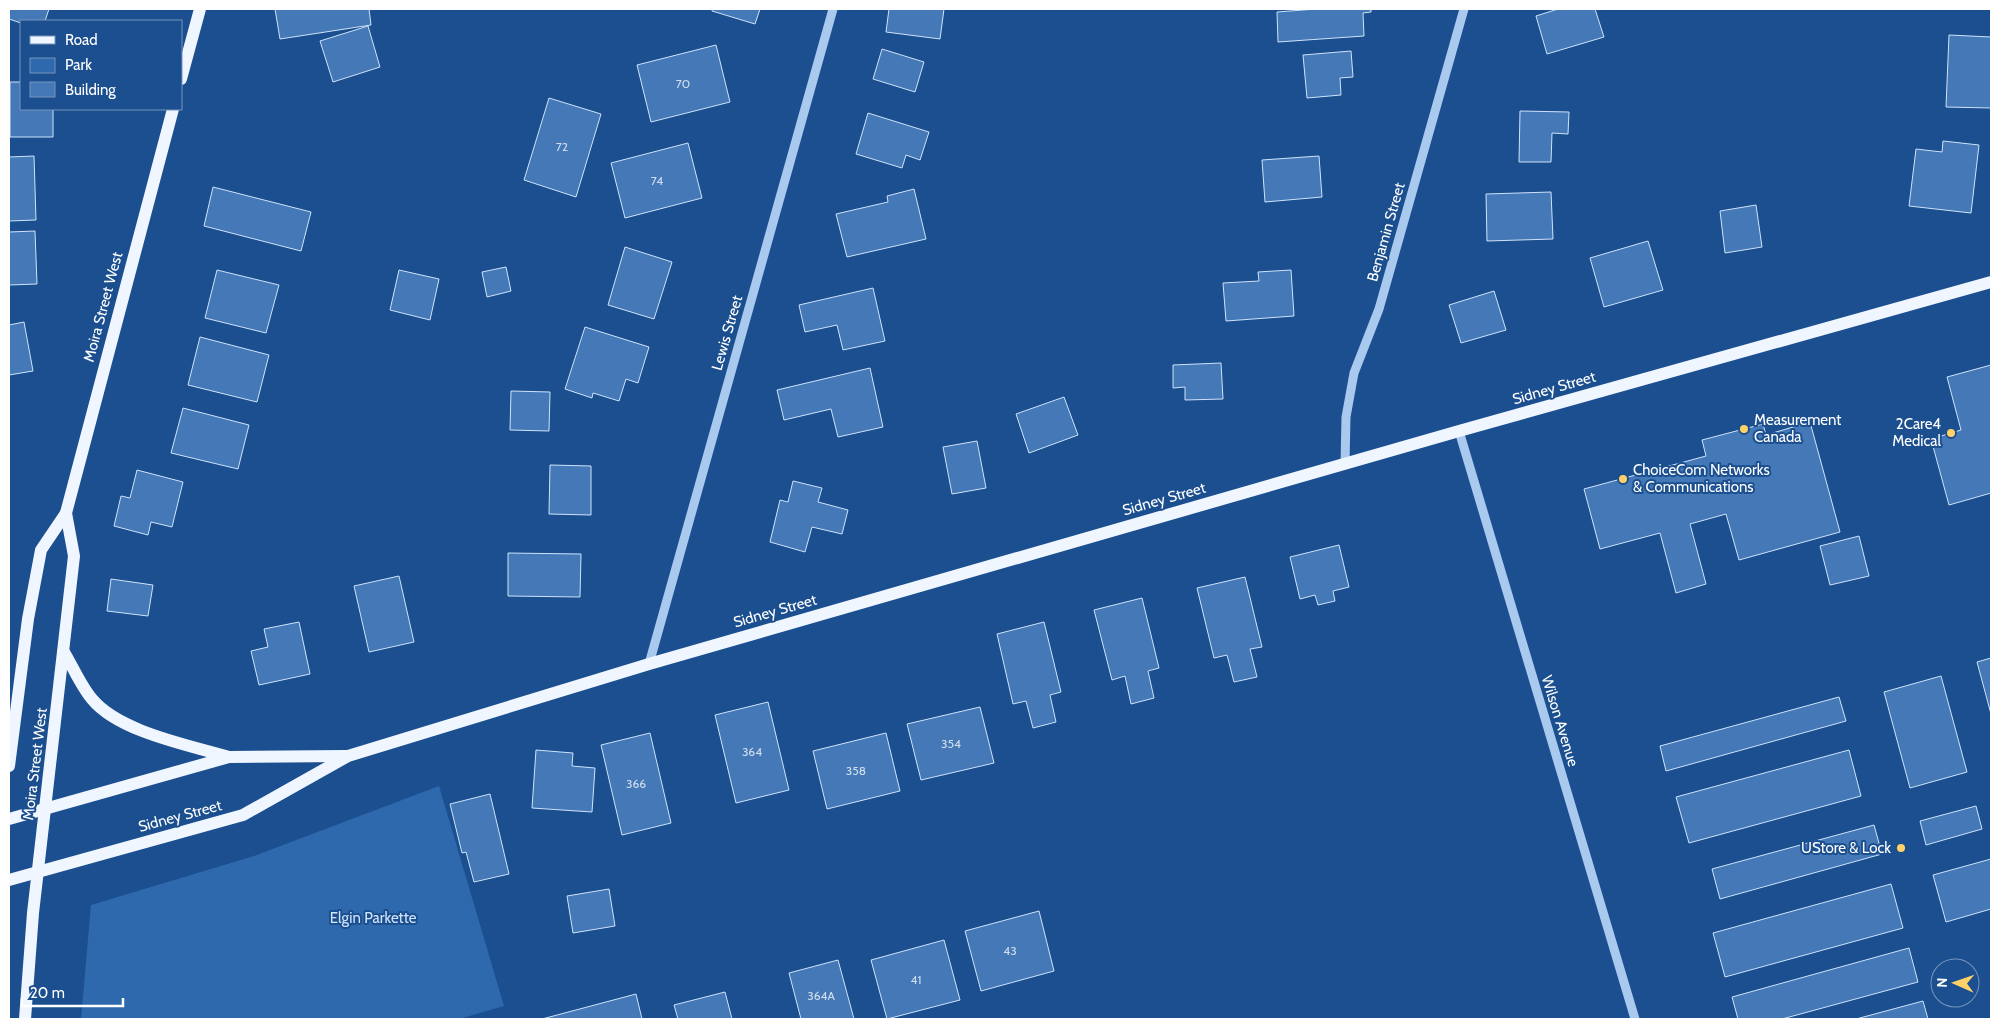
<svg xmlns="http://www.w3.org/2000/svg" width="2000" height="1028" viewBox="0 0 2000 1028" font-family="Cabin,sans-serif">
	<style>
		.green { fill: #2e69ad }
		.building { fill: #4478b7; stroke: #cfe3fa }
		.lines { fill: none; stroke-linecap: round; stroke-linejoin: round }
		.minor { stroke: #a9c9ee; stroke-width: 9 }
		.major { stroke: #f0f6ff; stroke-width: 12 }
		.poi-dot { fill: #ffd166; stroke: #1b4f8f; stroke-width: 2 }
		.labels { text-anchor: middle; stroke-width: 4; stroke-linejoin: round; paint-order: stroke }
		.number-label { font-size: 12px; fill: #d0dded }
		.street-label { font-size: 15px; fill: #fff; stroke: #1b4f8f }
		.poi-label { font-size: 15px; fill: #fff; stroke: #1b4f8f; text-anchor: start }
		.park-label { font-size: 15px; fill: #cfe3fa; stroke: #1b4f8f }
	</style>
	<rect width="100%" height="100%" fill="#1b4f8f"/>
	<path class="green" d="M 439,786 L 504,1006 L 459,1019 L 81,1019 L 91,905 L 254,856 Z"/>
	<g class="building">
		<path d="M 9,9 L 49,9 L 45,21 L 21,23 L 9,19 Z"/>
		<path d="M 275,9 L 369,9 L 371,25 L 280,39 Z"/>
		<path d="M 712,9 L 760,9 L 755,24 L 712,11 Z"/>
		<path d="M 889,9 L 944,9 L 940,39 L 886,32 Z"/>
		<path d="M 1316,9 L 1371,9 L 1371,12 L 1363,13 L 1364,36 L 1278,42 L 1277,12 Z"/>
		<path d="M 1558,9 L 1595,9 L 1604,37 L 1547,54 L 1536,16 Z"/>
		<path d="M 368,26 L 380,67 L 333,82 L 320,41 Z"/>
		<path d="M 1949,35 L 1991,37 L 1991,108 L 1946,107 Z"/>
		<path d="M 716,45 L 730,102 L 651,122 L 637,65 Z"/>
		<path d="M 882,49 L 924,62 L 915,92 L 873,79 Z"/>
		<path d="M 1351,51 L 1353,77 L 1340,78 L 1341,95 L 1307,98 L 1303,55 Z"/>
		<path d="M 10,82 L 21,82 L 21,109 L 53,109 L 53,137 L 10,137 Z"/>
		<path d="M 549,98 L 601,114 L 576,197 L 524,180 Z"/>
		<path d="M 1520,111 L 1569,112 L 1568,134 L 1552,133 L 1551,162 L 1519,162 Z"/>
		<path d="M 868,113 L 929,132 L 920,160 L 906,155 L 902,168 L 856,154 Z"/>
		<path d="M 1943,141 L 1979,145 L 1971,213 L 1909,206 L 1916,149 L 1942,152 Z"/>
		<path d="M 688,143 L 702,198 L 625,218 L 611,163 Z"/>
		<path d="M 34,156 L 36,220 L 9,221 L 9,157 Z"/>
		<path d="M 1319,156 L 1322,197 L 1265,202 L 1262,160 Z"/>
		<path d="M 213,187 L 311,212 L 301,251 L 204,226 Z"/>
		<path d="M 914,189 L 926,239 L 847,257 L 836,214 L 888,202 L 887,196 Z"/>
		<path d="M 1551,192 L 1553,239 L 1487,241 L 1486,194 Z"/>
		<path d="M 1756,205 L 1762,247 L 1725,253 L 1720,211 Z"/>
		<path d="M 35,231 L 37,284 L 9,285 L 9,232 Z"/>
		<path d="M 1648,241 L 1663,290 L 1604,307 L 1590,258 Z"/>
		<path d="M 625,247 L 672,262 L 654,319 L 608,305 Z"/>
		<path d="M 506,267 L 511,291 L 487,297 L 482,272 Z"/>
		<path d="M 217,270 L 279,285 L 266,333 L 205,318 Z"/>
		<path d="M 399,270 L 439,279 L 430,320 L 390,310 Z"/>
		<path d="M 1291,270 L 1294,316 L 1226,321 L 1223,283 L 1259,281 L 1258,272 Z"/>
		<path d="M 873,288 L 885,341 L 843,350 L 837,325 L 805,332 L 799,305 Z"/>
		<path d="M 1494,291 L 1506,330 L 1461,343 L 1449,305 Z"/>
		<path d="M 24,322 L 33,371 L 9,375 L 9,325 Z"/>
		<path d="M 585,327 L 649,347 L 638,383 L 626,379 L 619,401 L 593,393 L 592,398 L 565,389 Z"/>
		<path d="M 200,337 L 269,355 L 257,402 L 188,385 Z"/>
		<path d="M 1221,363 L 1223,399 L 1185,400 L 1185,387 L 1173,388 L 1173,365 Z"/>
		<path d="M 1991,365 L 1991,493 L 1949,505 L 1931,439 L 1961,430 L 1947,377 Z"/>
		<path d="M 870,368 L 883,427 L 838,437 L 831,409 L 784,420 L 777,390 Z"/>
		<path d="M 511,391 L 550,392 L 549,431 L 510,430 Z"/>
		<path d="M 1064,397 L 1078,435 L 1029,453 L 1016,414 Z"/>
		<path d="M 183,408 L 249,425 L 238,469 L 171,453 Z"/>
		<path d="M 1810,422 L 1840,532 L 1739,560 L 1726,514 L 1690,524 L 1706,584 L 1676,593 L 1660,533 L 1600,549 L 1584,489 L 1706,456 L 1702,440 L 1763,424 L 1766,435 Z"/>
		<path d="M 977,441 L 986,488 L 952,494 L 943,447 Z"/>
		<path d="M 550,465 L 591,466 L 591,515 L 549,514 Z"/>
		<path d="M 137,470 L 183,482 L 172,527 L 151,522 L 148,535 L 114,526 L 121,496 L 130,498 Z"/>
		<path d="M 793,481 L 822,488 L 818,502 L 848,510 L 842,534 L 812,527 L 805,552 L 770,542 L 780,500 L 788,502 Z"/>
		<path d="M 1859,536 L 1869,576 L 1830,585 L 1820,546 Z"/>
		<path d="M 1339,545 L 1349,587 L 1333,591 L 1335,601 L 1318,605 L 1315,595 L 1300,599 L 1290,557 Z"/>
		<path d="M 508,553 L 581,554 L 580,597 L 508,596 Z"/>
		<path d="M 399,576 L 414,642 L 369,652 L 354,586 Z"/>
		<path d="M 1245,577 L 1262,647 L 1250,649 L 1257,677 L 1234,682 L 1227,655 L 1214,658 L 1197,588 Z"/>
		<path d="M 111,579 L 153,585 L 148,616 L 107,611 Z"/>
		<path d="M 1142,598 L 1159,668 L 1148,671 L 1154,698 L 1131,704 L 1125,676 L 1112,680 L 1094,610 Z"/>
		<path d="M 299,622 L 310,674 L 259,685 L 251,651 L 268,647 L 264,629 Z"/>
		<path d="M 1044,622 L 1061,692 L 1050,695 L 1056,722 L 1033,728 L 1026,701 L 1013,704 L 997,634 Z"/>
		<path d="M 1991,658 L 1991,714 L 1977,662 Z"/>
		<path d="M 1941,676 L 1967,772 L 1910,788 L 1884,692 Z"/>
		<path d="M 1839,697 L 1846,721 L 1666,771 L 1660,746 Z"/>
		<path d="M 768,702 L 789,790 L 736,803 L 715,715 Z"/>
		<path d="M 980,707 L 994,763 L 921,780 L 907,724 Z"/>
		<path d="M 650,733 L 671,823 L 622,835 L 601,745 Z"/>
		<path d="M 886,733 L 900,791 L 827,809 L 813,751 Z"/>
		<path d="M 536,750 L 573,753 L 572,766 L 595,768 L 592,812 L 532,808 Z"/>
		<path d="M 1849,750 L 1861,796 L 1689,843 L 1676,797 Z"/>
		<path d="M 490,794 L 509,874 L 474,882 L 466,852 L 462,853 L 450,804 Z"/>
		<path d="M 1976,806 L 1982,829 L 1926,845 L 1920,821 Z"/>
		<path d="M 1874,825 L 1882,854 L 1720,899 L 1712,869 Z"/>
		<path d="M 1991,859 L 1991,909 L 1946,922 L 1933,875 Z"/>
		<path d="M 1891,884 L 1903,928 L 1725,977 L 1713,933 Z"/>
		<path d="M 609,889 L 615,926 L 573,933 L 567,896 Z"/>
		<path d="M 1039,911 L 1054,971 L 981,991 L 965,931 Z"/>
		<path d="M 944,940 L 960,1000 L 887,1019 L 871,960 Z"/>
		<path d="M 1909,948 L 1918,982 L 1782,1019 L 1738,1019 L 1732,997 Z"/>
		<path d="M 838,960 L 854,1019 L 801,1019 L 789,973 Z"/>
		<path d="M 725,992 L 732,1019 L 678,1019 L 674,1005 Z"/>
		<path d="M 636,994 L 642,1019 L 542,1019 Z"/>
		<path d="M 1923,1001 L 1928,1019 L 1856,1019 Z"/>
	</g>
	<g class="lines">
		<g class="minor">
			<path d="M 1459,431 L 1635,1019"/>
			<path d="M 1345,464 L 1346,417 L 1354,373 L 1379,309 L 1464,9"/>
			<path d="M 649,664 L 833,9"/>
		</g>
		<g class="major">
			<path d="M 181,79 L 200,9"/>
			<path d="M 64,652 C 73,667 81,686 92,699 C 119,732 189,745 229,757"/>
			<path d="M 9,766 L 28,619 L 41,550 L 66,513 L 173,109"/>
			<path d="M 9,819 L 229,757 L 346,756"/>
			<path d="M 9,880 L 243,815 L 348,756 L 649,664 L 1459,431 L 1991,282"/>
			<path d="M 25,1019 L 33,913 L 74,556 L 66,513"/>
		</g>
	</g>
	<g class="poi-dot">
		<circle cx="1744" cy="429" r="5"/>
		<circle cx="1951" cy="433" r="5"/>
		<circle cx="1623" cy="479" r="5"/>
		<circle cx="1901" cy="848" r="5"/>
	</g>
	<g class="labels">
		<g class="number-label">
			<text x="683" y="88">70</text>
			<text x="562" y="151">72</text>
			<text x="657" y="185">74</text>
			<text x="951" y="748">354</text>
			<text x="752" y="756">364</text>
			<text x="856" y="775">358</text>
			<text x="636" y="788">366</text>
			<text x="1010" y="955">43</text>
			<text x="916" y="984">41</text>
			<text x="821" y="1000">364A</text>
		</g>
		<g class="street-label">
			<text transform="translate(1386 232) rotate(-74)" y="5">Benjamin Street</text>
			<text transform="translate(103 307) rotate(-75)" y="5">Moira Street West</text>
			<text transform="translate(727 333) rotate(-74)" y="5">Lewis Street</text>
			<text transform="translate(1554 388) rotate(-16)" y="5">Sidney Street</text>
			<text transform="translate(1164 499) rotate(-16)" y="5">Sidney Street</text>
			<text transform="translate(775 611) rotate(-16)" y="5">Sidney Street</text>
			<text transform="translate(1560 721) rotate(73)" y="5">Wilson Avenue</text>
			<text transform="translate(35 764) rotate(-83)" y="5">Moira Street West</text>
			<text transform="translate(180 816) rotate(-15)" y="5">Sidney Street</text>
		</g>
		<g class="poi-label">
			<text x="1754" y="425">Measurement<tspan x="1754" dy="17">Canada</tspan></text>
			<text x="1941" y="429" text-anchor="end">2Care4<tspan x="1941" dy="17">Medical</tspan></text>
			<text x="1633" y="475">ChoiceCom Networks<tspan x="1633" dy="17">&amp; Communications</tspan></text>
			<text x="1891" y="853" text-anchor="end">UStore &amp; Lock</text>
		</g>
		<g class="park-label">
			<text x="373" y="923">Elgin Parkette</text>
		</g>
	</g>
	<rect width="2000" height="1028" fill="none" stroke="#ffffff" stroke-width="20"/>
	<rect x="20" y="20" width="162" height="90" fill="#1b4f8f" stroke="#7695bc"/>
	<rect x="30" y="36" width="25" height="8" fill="#f0f6ff" stroke="#7695bc"/>
	<text x="65" y="45" font-size="15" fill="#ffffff">Road</text>
	<rect x="30" y="58" width="25" height="15" fill="#2e69ad" stroke="#7695bc"/>
	<text x="65" y="70" font-size="15" fill="#ffffff">Park</text>
	<rect x="30" y="82" width="25" height="15" fill="#4478b7" stroke="#7695bc"/>
	<text x="65" y="95" font-size="15" fill="#ffffff">Building</text>
	<g transform="translate(1955 983) rotate(272)"><circle r="24" fill="#1b4f8f" stroke="#7695bc"/>
	<path d="M0-4L9 19L0 12L-9 19Z" fill="#ffd166"/>
	<text y="-8" font-size="14" font-weight="bold" text-anchor="middle" fill="#ffffff">N</text>
	</g>
	<path d="M22 998v8h101v-8" fill="none" stroke="#ffffff" stroke-width="2.5"/>
	<text x="30" y="998" font-size="15" fill="#ffffff" stroke="#1b4f8f" stroke-width="4" paint-order="stroke">20 m</text>
</svg>
